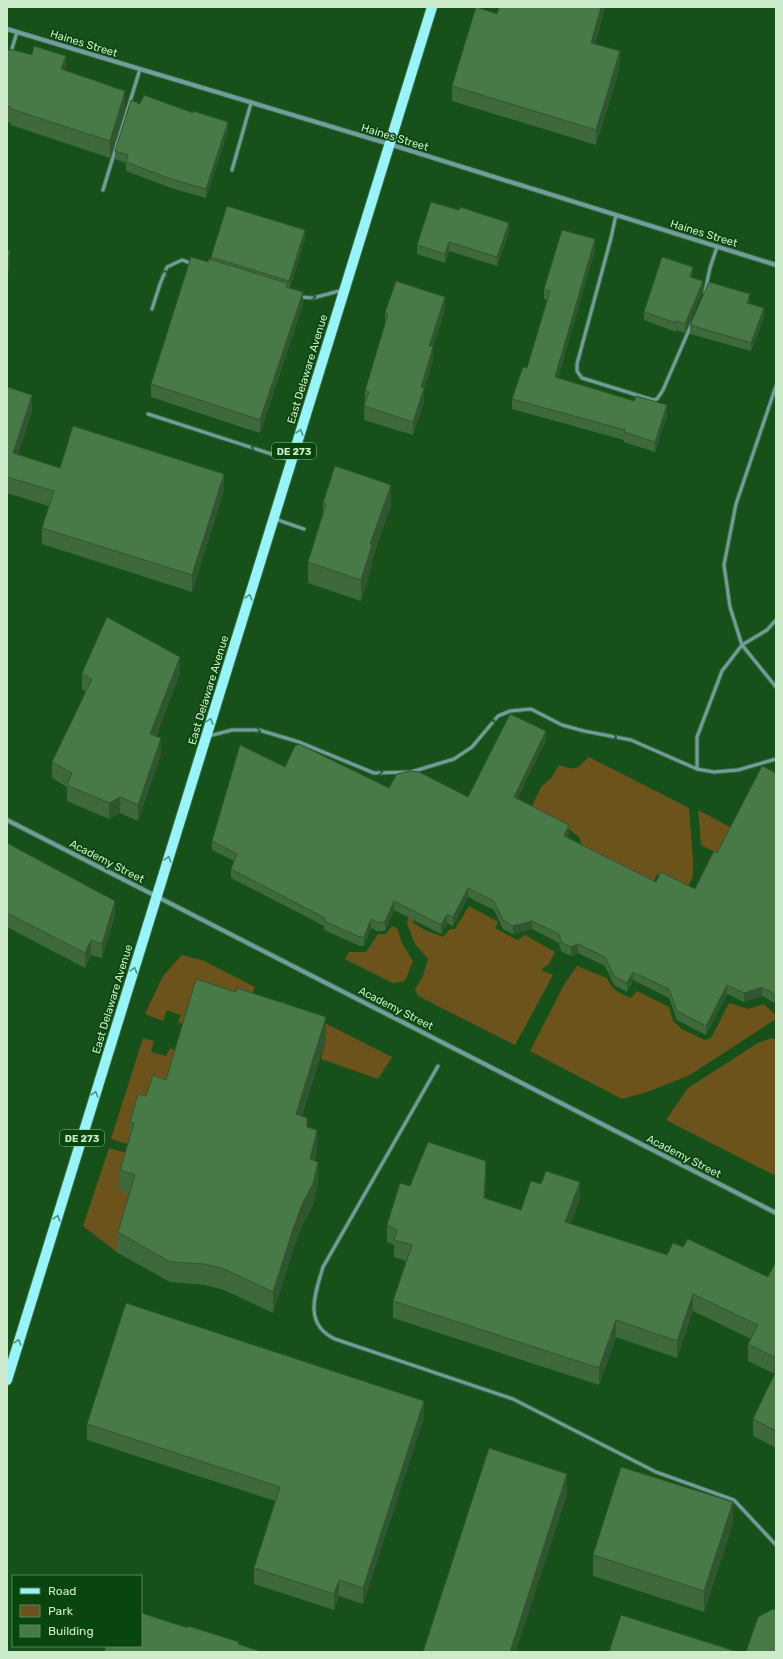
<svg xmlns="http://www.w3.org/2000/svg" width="783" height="1659" viewBox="0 0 783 1659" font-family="Rubik,sans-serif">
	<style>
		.green { fill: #6c531c }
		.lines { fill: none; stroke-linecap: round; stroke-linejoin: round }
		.lane-casing { stroke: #386d3a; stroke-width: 5 }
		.street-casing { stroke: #386d3a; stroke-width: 6 }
		.primary-casing { stroke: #386d3a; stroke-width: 12 }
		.lane { stroke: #719da1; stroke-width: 3 }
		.street { stroke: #719da1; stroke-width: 4 }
		.primary { stroke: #97f4fd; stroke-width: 10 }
		.wall { fill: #3d693c }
		.shaded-wall { fill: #325531 }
		.building { fill: #477a46; stroke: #325531 }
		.oneway { stroke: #225c33 }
		.oneway2 { stroke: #48947a }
		.labels { text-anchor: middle; stroke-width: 3.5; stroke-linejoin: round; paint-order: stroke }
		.shield { fill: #08460e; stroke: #92ba92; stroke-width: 1 }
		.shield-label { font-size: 10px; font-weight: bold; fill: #cdebcb }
		.street-label { font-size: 11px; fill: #cdebcb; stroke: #08460e }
	</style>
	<rect width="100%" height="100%" fill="#17511a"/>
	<g class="green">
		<path d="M 589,757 L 689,808 L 693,860 L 693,876 L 686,891 L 657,874 L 652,884 L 583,848 L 579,837 L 570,830 L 550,820 L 526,819 L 541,787 L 551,778 L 559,765 C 577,771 576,769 589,757 Z"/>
		<path d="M 698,810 L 732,828 L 719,854 L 701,845 Z"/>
		<path d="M 469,906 L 498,922 L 495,928 L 517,940 L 525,935 L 555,952 L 549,964 L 541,970 L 553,975 L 515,1045 L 418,996 L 415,989 L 423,976 L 428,959 L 415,944 L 407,924 L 410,909 L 416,912 L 413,923 L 425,930 L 443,937 L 450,929 L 455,929 Z"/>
		<path d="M 392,926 L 397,928 L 402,943 L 413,961 L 405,981 L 393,983 L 345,959 L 349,952 L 366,952 L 378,934 L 386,934 Z"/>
		<path d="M 182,955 L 204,961 L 255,987 L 246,1009 L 187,1027 L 178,1022 L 181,1015 L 167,1010 L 163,1021 L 145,1014 L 163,976 Z"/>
		<path d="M 577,966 L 607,978 C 612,990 619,993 631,998 L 637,991 L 669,1007 L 673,1021 L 682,1029 L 705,1040 L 711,1038 L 729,1003 L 748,1009 L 764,1004 L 776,1015 L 776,1019 L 690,1075 L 647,1092 L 622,1099 L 530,1051 L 565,983 Z"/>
		<path d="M 281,1001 L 392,1057 L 378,1079 L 321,1059 L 326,1038 L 273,1021 Z"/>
		<path d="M 143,1038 L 154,1041 L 151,1052 L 166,1056 L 170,1048 L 178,1051 L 170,1087 L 134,1146 L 111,1139 Z"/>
		<path d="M 772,1038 L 776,1040 L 776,1176 L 666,1120 L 688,1088 L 758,1043 Z"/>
		<path d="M 109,1148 L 131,1154 L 135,1196 L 118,1253 L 83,1226 Z"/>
	</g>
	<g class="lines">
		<g class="lane-casing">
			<g id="lane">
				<path d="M 11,52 L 17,32"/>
				<path d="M 232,170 L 251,103"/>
				<path d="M 103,190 L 140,69"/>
				<path d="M 616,215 L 611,238 L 577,364 L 577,371 L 582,378 L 653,400 L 657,399 L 663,390 L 692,323"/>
				<path d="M 705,292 L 710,268 L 717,247"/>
				<path d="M 300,297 L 313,298 L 343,290"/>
				<path d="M 152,309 L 160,284 L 167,267 L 182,260 L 193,264"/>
				<path d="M 776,386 L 736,504 L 724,565 L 730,607 L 742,645 L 776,687"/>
				<path d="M 148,414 L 290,460"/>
				<path d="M 275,519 L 304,529"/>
				<path d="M 209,736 L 232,730 L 259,730 L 299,742 L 374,773 L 411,772 L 454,759 L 472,747 L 498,716 L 510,711 L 531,709 L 562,725 L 584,731 L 631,740 L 697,769 L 714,772 L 738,770 L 776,759"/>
				<path d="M 697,769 L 697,737 L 722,671 L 742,645 L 767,630 L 776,620"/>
				<path d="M 438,1066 L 323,1267 C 315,1294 303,1324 335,1339 L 513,1399 L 656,1472 L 734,1500 L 776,1545"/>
			</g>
		</g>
		<g class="street-casing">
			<g id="street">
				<path d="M 7,29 L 389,144 L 776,265"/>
				<path d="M 7,820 L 776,1213"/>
			</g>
		</g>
		<g class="primary-casing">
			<path id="primary" d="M 7,1380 L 432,7"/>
		</g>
		<use href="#lane" class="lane"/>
		<use href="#street" class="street"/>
		<use href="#primary" class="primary"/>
	</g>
	<g class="wall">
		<path d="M 499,7 L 605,7 L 595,44 L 620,67 L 596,145 L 452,101 L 452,86 L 497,14 Z"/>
		<path d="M 7,52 L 66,71 L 125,107 L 110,158 L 11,125 L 11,123 L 7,122 Z"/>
		<path d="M 140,104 L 228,131 L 206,198 L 171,188 L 126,171 L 126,163 L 115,159 L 115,151 Z"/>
		<path d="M 509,232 L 497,266 L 449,251 L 445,263 L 417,254 L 417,245 Z"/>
		<path d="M 305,239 L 290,288 L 303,305 L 260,433 L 151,397 L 151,384 L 208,262 L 211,259 L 211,257 Z"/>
		<path d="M 595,250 L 558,378 L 667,415 L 655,452 L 624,442 L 624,440 L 512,409 L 512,399 L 527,368 L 547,300 L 544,299 L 544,289 Z"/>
		<path d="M 693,276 L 693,278 L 703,290 L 685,333 L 676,330 L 676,332 L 644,320 L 644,312 Z"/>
		<path d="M 750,303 L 750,304 L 764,317 L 751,351 L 690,334 L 690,325 Z"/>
		<path d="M 445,310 L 433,347 L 433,360 L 424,390 L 424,401 L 413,435 L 364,420 L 365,391 L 385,324 L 385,313 Z"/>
		<path d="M 7,387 L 32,411 L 18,455 L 60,468 L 224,491 L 192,592 L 42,544 L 42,528 L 49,506 L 7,493 Z"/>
		<path d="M 323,503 L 391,506 L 372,560 L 372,566 L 361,601 L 308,583 L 308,562 L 323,515 Z"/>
		<path d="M 82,673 L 180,673 L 156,736 L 161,754 L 138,821 L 120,813 L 109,819 L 67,801 L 67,787 L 52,778 L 52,762 L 86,692 L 82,689 Z"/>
		<path d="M 546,740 L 517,799 L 569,834 L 567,837 L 656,882 L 695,889 L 717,853 L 776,773 L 776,1004 L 762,996 L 744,1002 L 727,994 L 706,1035 L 677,1020 L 669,998 L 633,980 L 627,992 L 614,985 L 605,966 L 578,953 L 571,956 L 561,951 L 559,943 L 532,929 L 513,934 L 503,929 L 494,910 L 468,897 L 453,926 L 447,923 L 441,934 L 394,910 L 385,931 L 377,931 L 371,928 L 364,946 L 360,946 L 324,930 L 324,926 L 231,878 L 231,869 L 234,861 L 212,850 L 212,841 L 285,767 L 389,788 L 468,797 Z"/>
		<path d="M 7,843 L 115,916 L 102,958 L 91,955 L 85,968 L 7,927 Z"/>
		<path d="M 326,1038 L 302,1116 L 307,1127 L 317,1151 L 314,1161 L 318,1183 L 313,1205 L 303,1223 L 293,1250 L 273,1313 L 224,1290 L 205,1285 L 170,1282 L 118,1253 L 118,1232 L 130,1194 L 120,1191 L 120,1170 L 130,1139 L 130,1122 L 146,1096 L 166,1080 Z"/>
		<path d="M 486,1178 L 485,1198 L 521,1210 L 580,1199 L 570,1224 L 667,1255 L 683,1247 L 768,1277 L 776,1261 L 776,1448 L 753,1436 L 753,1419 L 775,1374 L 748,1361 L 748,1344 L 751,1339 L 693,1311 L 677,1358 L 616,1337 L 599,1385 L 393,1318 L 393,1301 L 406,1261 L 394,1257 L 394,1245 L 387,1242 L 387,1225 L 410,1186 Z"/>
		<path d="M 424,1417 L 363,1604 L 339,1596 L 334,1610 L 254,1584 L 254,1568 L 275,1501 L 87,1440 L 87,1424 Z"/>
		<path d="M 733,1523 L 704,1612 L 593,1576 L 593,1555 Z"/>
	</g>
	<g class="shaded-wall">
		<path d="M 601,7 L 605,7 L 591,58 L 591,43 Z"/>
		<path d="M 620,51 L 620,67 L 596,145 L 596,130 Z"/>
		<path d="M 66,56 L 66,72 L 61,69 Z"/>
		<path d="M 125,91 L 125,107 L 110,158 L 110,141 Z"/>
		<path d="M 228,122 L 228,131 L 206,198 L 206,189 Z"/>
		<path d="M 509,223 L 509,232 L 497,266 L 497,257 Z"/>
		<path d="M 305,230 L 305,239 L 289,290 L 289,281 Z"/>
		<path d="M 595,239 L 595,250 L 555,387 L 555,377 Z"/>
		<path d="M 449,242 L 449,251 L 445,263 L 445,254 Z"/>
		<path d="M 10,251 L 10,267 L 7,279 L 7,262 Z"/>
		<path d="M 693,267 L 693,276 L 690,286 L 690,277 Z"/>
		<path d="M 703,281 L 703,290 L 685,333 L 685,324 Z"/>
		<path d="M 303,292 L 303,305 L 260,433 L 260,420 Z"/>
		<path d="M 750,294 L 750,303 L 747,312 L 747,303 Z"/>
		<path d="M 445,297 L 445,310 L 429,359 L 429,346 Z"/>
		<path d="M 764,308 L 764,317 L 751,351 L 751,343 Z"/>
		<path d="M 433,347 L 433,360 L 424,390 L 424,401 L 413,435 L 413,422 L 421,387 Z"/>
		<path d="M 32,395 L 32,411 L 13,470 L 13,453 Z"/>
		<path d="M 667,405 L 667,415 L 655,452 L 655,442 Z"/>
		<path d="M 224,474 L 224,491 L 192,592 L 192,575 Z"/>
		<path d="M 391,485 L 391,506 L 372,560 L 372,566 L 361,601 L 361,580 L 370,544 Z"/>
		<path d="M 180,657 L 180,673 L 150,750 L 150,734 Z"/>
		<path d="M 546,731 L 546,740 L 514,806 L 514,797 Z"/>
		<path d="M 161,738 L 161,754 L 138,821 L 138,805 Z"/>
		<path d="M 120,797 L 120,813 L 109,819 L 109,803 Z"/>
		<path d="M 569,825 L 569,834 L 564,844 L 564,836 Z"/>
		<path d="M 468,888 L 468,897 L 453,926 L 453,917 Z"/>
		<path d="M 115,901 L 115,916 L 102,958 L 102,944 Z"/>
		<path d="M 394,901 L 394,910 L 385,931 L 385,922 Z"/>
		<path d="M 447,914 L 447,923 L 441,934 L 441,925 Z"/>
		<path d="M 371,919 L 371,928 L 364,946 L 364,937 Z"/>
		<path d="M 532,921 L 532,929 L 513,934 L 513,926 Z"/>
		<path d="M 91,940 L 91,955 L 85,968 L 85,953 Z"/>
		<path d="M 578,944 L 578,953 L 571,956 L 571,947 Z"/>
		<path d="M 633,972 L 633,980 L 627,992 L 627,983 Z"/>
		<path d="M 727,985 L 727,994 L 706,1035 L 706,1026 Z"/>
		<path d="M 762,987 L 762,996 L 744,1002 L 744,993 Z"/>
		<path d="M 326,1017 L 326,1038 L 296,1135 L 296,1114 Z"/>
		<path d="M 317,1130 L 317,1151 L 310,1180 L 310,1159 Z"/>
		<path d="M 486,1161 L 486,1178 L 484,1215 L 484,1198 Z"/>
		<path d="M 318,1162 L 318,1183 L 313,1205 L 303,1223 L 293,1250 L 273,1313 L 273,1292 L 293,1229 Z"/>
		<path d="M 580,1182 L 580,1199 L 565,1239 L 565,1222 Z"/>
		<path d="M 693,1294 L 693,1311 L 677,1358 L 677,1341 Z"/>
		<path d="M 616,1320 L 616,1337 L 599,1385 L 599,1368 Z"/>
		<path d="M 424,1401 L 424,1417 L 363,1604 L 363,1588 Z"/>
		<path d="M 567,1474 L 567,1495 L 516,1652 L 510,1652 Z"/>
		<path d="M 733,1502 L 733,1523 L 704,1612 L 704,1591 Z"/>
		<path d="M 339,1580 L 339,1596 L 334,1610 L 334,1594 Z"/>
	</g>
	<g class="building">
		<path d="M 476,7 L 497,14 L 499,7 L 601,7 L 591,43 L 620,51 L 596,130 L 452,86 Z"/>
		<path d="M 34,46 L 66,56 L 61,69 L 125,91 L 110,141 L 11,109 L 11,107 L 7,106 L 7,52 L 10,49 L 32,55 Z"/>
		<path d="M 144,95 L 193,113 L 193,111 L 228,122 L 206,189 L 171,179 L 126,162 L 128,155 L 115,151 L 131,100 L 140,104 Z"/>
		<path d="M 431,202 L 459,210 L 460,207 L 509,223 L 497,257 L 449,242 L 445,254 L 417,245 Z"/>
		<path d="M 227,206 L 305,230 L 289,281 L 211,257 Z"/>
		<path d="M 562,230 L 595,239 L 555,377 L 634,401 L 636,396 L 667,405 L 655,442 L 624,432 L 625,430 L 512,399 L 523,367 L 527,368 L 550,291 L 544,289 Z"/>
		<path d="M 7,250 L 10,251 L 7,262 Z"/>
		<path d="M 191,257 L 208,262 L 209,259 L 287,283 L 286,287 L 303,292 L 260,420 L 151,384 Z"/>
		<path d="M 662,257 L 693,267 L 690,277 L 703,281 L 685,324 L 676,321 L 676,323 L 644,312 Z"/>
		<path d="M 396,281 L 445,297 L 429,346 L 433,347 L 421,387 L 424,388 L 413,422 L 364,406 L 369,392 L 365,391 L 388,314 L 385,313 Z"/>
		<path d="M 709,282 L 750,294 L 747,303 L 764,308 L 751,343 L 690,325 Z"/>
		<path d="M 7,387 L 32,395 L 13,453 L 60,468 L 73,426 L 224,474 L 192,575 L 42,528 L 54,491 L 7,477 Z"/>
		<path d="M 335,466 L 391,485 L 370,544 L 372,545 L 361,580 L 308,562 L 326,504 L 323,503 Z"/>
		<path d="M 107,617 L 180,657 L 150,734 L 161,738 L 138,805 L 120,797 L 109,803 L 67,785 L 72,773 L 52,762 L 92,679 L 82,673 Z"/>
		<path d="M 510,714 L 546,731 L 514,797 L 569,825 L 564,836 L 656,882 L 661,872 L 695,889 L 714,851 L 717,853 L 762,766 L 776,773 L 776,995 L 762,987 L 744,993 L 727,985 L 706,1026 L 677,1011 L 669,989 L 633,972 L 627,983 L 614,976 L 605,957 L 578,944 L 571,947 L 561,942 L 559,934 L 532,921 L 513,926 L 503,920 L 494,901 L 468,888 L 453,917 L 447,914 L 441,925 L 394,901 L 385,922 L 377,922 L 371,919 L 364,937 L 360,937 L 324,921 L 325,918 L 231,869 L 237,854 L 212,841 L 240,745 L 285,767 L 295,746 L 299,744 L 389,788 L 397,774 L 410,771 L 419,772 L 468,797 Z"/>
		<path d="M 7,843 L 115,901 L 102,944 L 91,940 L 85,953 L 7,913 Z"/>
		<path d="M 196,979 L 236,992 L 237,988 L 326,1017 L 296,1114 L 307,1118 L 307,1127 L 317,1130 L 310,1159 L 318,1162 L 313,1184 L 303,1202 L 293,1229 L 273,1292 L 224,1269 L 205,1264 L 170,1262 L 118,1232 L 135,1175 L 120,1170 L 134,1123 L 130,1122 L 138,1094 L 146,1096 L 153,1075 L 166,1080 Z"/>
		<path d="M 428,1142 L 486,1161 L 484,1198 L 521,1210 L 531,1181 L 541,1184 L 546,1171 L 580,1182 L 565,1222 L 667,1255 L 673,1243 L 683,1247 L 688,1239 L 768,1277 L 776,1261 L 776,1358 L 748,1344 L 758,1325 L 693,1294 L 677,1341 L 616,1320 L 599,1368 L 393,1301 L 412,1245 L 394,1240 L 397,1230 L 387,1225 L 400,1183 L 410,1186 Z"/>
		<path d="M 126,1303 L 424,1401 L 363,1588 L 339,1580 L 334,1594 L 254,1568 L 280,1487 L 87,1424 Z"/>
		<path d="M 776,1371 L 776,1431 L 753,1419 Z"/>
		<path d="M 489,1448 L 567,1474 L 510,1652 L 423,1652 Z"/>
		<path d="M 621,1467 L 733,1502 L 704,1591 L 593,1555 Z"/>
		<path d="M 773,1609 L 776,1610 L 776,1652 L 746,1652 L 758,1617 Z"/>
		<path d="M 141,1613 L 188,1628 L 188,1626 L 239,1642 L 238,1644 L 262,1652 L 104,1652 L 106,1646 L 141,1646 Z"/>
		<path d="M 621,1615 L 738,1652 L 609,1652 Z"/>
	</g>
	<defs><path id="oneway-chevron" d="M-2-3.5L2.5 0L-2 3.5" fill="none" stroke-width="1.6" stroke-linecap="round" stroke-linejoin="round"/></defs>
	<g class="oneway">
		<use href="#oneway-chevron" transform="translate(165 273) rotate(-61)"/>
		<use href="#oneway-chevron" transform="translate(313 297) rotate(-3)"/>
		<use href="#oneway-chevron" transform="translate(254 448) rotate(-162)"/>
		<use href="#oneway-chevron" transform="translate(493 722) rotate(-52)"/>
		<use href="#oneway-chevron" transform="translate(258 731) rotate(7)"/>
		<use href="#oneway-chevron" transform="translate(614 737) rotate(10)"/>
		<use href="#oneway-chevron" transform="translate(380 772) rotate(-1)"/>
	</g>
	<g class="oneway2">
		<use href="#oneway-chevron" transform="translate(300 432) rotate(-73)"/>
		<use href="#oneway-chevron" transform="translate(249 597) rotate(-73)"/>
		<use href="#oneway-chevron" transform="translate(210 721) rotate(-73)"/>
		<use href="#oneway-chevron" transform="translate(168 859) rotate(-73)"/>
		<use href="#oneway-chevron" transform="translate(134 970) rotate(-73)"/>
		<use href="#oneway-chevron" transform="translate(95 1094) rotate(-73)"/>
		<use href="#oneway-chevron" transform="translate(57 1218) rotate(-73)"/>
		<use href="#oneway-chevron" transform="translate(18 1342) rotate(-73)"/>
	</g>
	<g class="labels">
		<g class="shield">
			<rect x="272" y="443" width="44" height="16" rx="3"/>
			<rect x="60" y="1130" width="44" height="16" rx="3"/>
		</g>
		<g class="shield-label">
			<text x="294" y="455">DE 273</text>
			<text x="82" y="1142">DE 273</text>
		</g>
		<g class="street-label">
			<text transform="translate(84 43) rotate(17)" y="4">Haines Street</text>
			<text transform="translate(395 137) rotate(17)" y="4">Haines Street</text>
			<text transform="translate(704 233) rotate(17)" y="4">Haines Street</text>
			<text transform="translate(307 369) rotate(-73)" y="4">East Delaware Avenue</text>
			<text transform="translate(208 690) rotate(-73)" y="4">East Delaware Avenue</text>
			<text transform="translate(107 861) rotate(27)" y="4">Academy Street</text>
			<text transform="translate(112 999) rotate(-73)" y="4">East Delaware Avenue</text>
			<text transform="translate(396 1008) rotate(27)" y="4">Academy Street</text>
			<text transform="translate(684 1156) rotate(27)" y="4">Academy Street</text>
		</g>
	</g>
	<rect width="783" height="1659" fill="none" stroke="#cdebcb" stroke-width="16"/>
	<rect x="12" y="1575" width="130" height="72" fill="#08460e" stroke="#57885a"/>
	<rect x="20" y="1588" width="20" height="6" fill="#97f4fd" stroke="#57885a"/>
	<text x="48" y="1595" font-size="12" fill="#cdebcb">Road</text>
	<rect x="20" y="1605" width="20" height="12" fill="#6c531c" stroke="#57885a"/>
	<text x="48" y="1615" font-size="12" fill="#cdebcb">Park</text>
	<rect x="20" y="1625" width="20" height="12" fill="#477a46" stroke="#57885a"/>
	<text x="48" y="1635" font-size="12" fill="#cdebcb">Building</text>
</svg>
